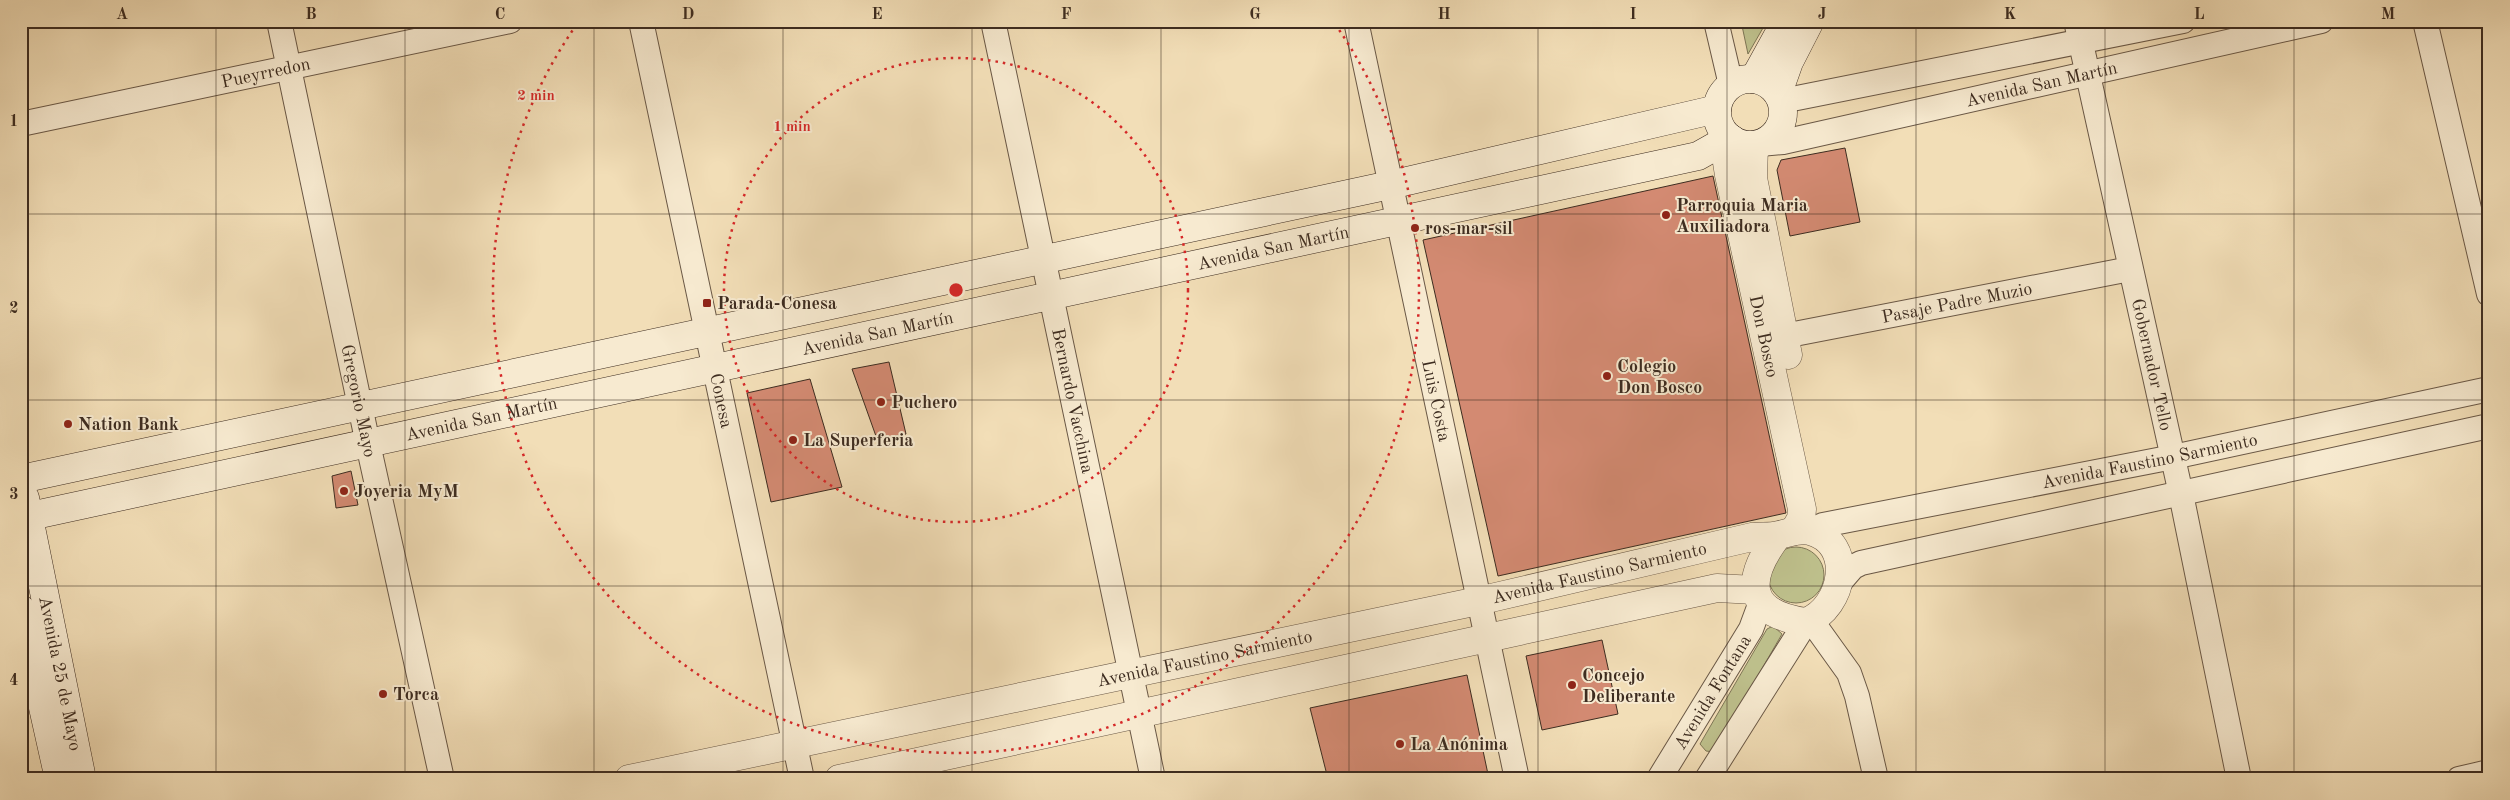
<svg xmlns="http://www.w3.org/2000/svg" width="2510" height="800" viewBox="0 0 2510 800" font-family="'Old Standard TT',serif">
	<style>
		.green { fill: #bec08c; stroke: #7e7656 }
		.building { fill: #d38a72; stroke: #3d2c20 }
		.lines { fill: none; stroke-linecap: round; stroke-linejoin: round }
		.minor-casing { stroke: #6a5846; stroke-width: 26 }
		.tertiary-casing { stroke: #6a5846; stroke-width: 29 }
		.secondary-casing { stroke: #3d2c20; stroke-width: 29 }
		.minor { stroke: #f7ead0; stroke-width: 24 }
		.tertiary { stroke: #f7ead0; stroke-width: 28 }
		.secondary { stroke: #f7ead0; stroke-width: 28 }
		.grid { fill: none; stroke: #3d2c20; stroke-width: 1; stroke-opacity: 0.55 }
		.ring { fill: none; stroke: #d62828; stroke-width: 2.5; stroke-dasharray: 2.5 5 }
		.poi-dot { fill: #8f2418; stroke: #f7ead0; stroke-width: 2 }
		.labels { text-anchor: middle; stroke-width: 4; stroke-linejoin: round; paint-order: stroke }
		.street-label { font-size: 18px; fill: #3d2c20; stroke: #f7ead0 }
		.poi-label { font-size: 18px; font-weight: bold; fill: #3d2c20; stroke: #f7ead0; text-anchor: start }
		.centre { fill: #d62828; stroke: #f7ead0; stroke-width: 2.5 }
		.ring-label { font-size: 15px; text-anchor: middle; font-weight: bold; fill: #d62828; stroke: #f7ead0; stroke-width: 4; stroke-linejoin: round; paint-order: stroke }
		.neatline { fill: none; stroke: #3d2c20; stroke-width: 2 }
		.grid-label { font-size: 16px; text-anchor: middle; font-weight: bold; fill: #3d2c20 }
	</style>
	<rect width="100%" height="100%" fill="#f2deb7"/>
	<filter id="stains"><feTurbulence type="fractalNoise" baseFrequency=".004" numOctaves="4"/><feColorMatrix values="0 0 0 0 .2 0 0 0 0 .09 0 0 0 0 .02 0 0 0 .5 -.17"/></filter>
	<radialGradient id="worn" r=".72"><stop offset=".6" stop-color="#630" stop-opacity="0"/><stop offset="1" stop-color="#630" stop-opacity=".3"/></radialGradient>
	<g class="green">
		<path d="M 1741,21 L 1767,21 L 1748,54 Z"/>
		<circle cx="1796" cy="575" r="28"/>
		<path d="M 1773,626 L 1782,634 L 1714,752 L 1706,751 L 1700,744 L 1767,629 Z"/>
	</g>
	<g class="building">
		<path d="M 1845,148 L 1860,222 L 1790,236 L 1777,170 L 1781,160 Z"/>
		<path d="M 1713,176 L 1786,513 L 1498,576 L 1423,240 Z"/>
		<path d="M 889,362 L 906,434 L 877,439 L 852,369 Z"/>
		<path d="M 810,379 L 842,487 L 771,502 L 747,393 Z"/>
		<path d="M 351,471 L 358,505 L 336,508 L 332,476 Z"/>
		<path d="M 1602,640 L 1618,714 L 1542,730 L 1526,656 Z"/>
		<path d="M 1467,675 L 1489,779 L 1328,779 L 1310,708 Z"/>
	</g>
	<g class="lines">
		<g class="minor-casing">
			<g id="minor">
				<path id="s1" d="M 279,21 L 368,444 L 442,779"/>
				<path id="s2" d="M 641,21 L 802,779"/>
				<path id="s3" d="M 993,21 L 1153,779"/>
				<path id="s4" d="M 1356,21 L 1517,779"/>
				<path d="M 1716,21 L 1731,85"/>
				<path id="s5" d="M 2076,21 L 2181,494 L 2239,779"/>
				<path d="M 2425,21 L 2489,294"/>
				<path d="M 1782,101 L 2183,21"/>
				<path id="s6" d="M 21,124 L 510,21"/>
				<path id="s7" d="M 1760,144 L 1783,142 L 2321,21"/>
				<path id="s8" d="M 1784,336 L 2130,269"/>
				<path id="s9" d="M 1809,531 L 1823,525 L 2173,457 L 2489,389"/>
				<path d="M 1840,582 L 1853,567 L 1861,563 L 2489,426"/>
				<path d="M 1811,620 L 1849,673 L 1857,696 L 1876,779"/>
				<path id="s10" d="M 1659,779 L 1751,629 L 1761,602"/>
				<path d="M 1707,779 L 1806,622"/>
				<path d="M 2459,779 L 2489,772"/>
			</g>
		</g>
		<g class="tertiary-casing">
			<g id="tertiary">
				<path id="s11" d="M 1733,140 L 1727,162 L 1729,175 L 1802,509 L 1801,519 L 1794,531"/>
				<path d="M 1754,145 L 1753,178 L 1788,355"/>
				<path id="s12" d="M 629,779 L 1478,601 L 1752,537 C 1761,536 1771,537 1779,535 C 1789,533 1800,528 1810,531 C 1856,543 1844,607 1806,622 C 1744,613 1745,579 1778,535"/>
				<path d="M 839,779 L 1717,588 L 1755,590"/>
			</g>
		</g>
		<g class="secondary-casing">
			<g id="secondary">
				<circle cx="1750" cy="112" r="33"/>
				<path d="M 1754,79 L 1786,21"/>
				<path d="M 1778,93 L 1789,62 L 1810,21"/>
				<path d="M 21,479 L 1390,185 L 1717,109"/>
				<path id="s13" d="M 25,498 L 82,779"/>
				<path id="s14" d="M 21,518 L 1698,156 L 1730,138"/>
				<path d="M 21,609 L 59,779"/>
			</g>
		</g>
		<use href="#minor" class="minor"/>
		<use href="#tertiary" class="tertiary"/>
		<use href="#secondary" class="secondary"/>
	</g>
	<path class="grid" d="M 216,21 L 216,779M 405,21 L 405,779M 594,21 L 594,779M 783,21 L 783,779M 972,21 L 972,779M 1161,21 L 1161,779M 1349,21 L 1349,779M 1538,21 L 1538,779M 1727,21 L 1727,779M 1916,21 L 1916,779M 2105,21 L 2105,779M 2294,21 L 2294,779M 21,214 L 2489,214M 21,400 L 2489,400M 21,586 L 2489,586"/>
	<g class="ring">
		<circle cx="956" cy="290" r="232"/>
		<path d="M1335 24A463 463 0 1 1 577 24"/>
	</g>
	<g class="poi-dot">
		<circle cx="1666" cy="215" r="5"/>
		<circle cx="1415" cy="228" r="5"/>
		<rect x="702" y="298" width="10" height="10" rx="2.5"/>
		<circle cx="1607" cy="376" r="5"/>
		<circle cx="881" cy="402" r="5"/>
		<circle cx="68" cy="424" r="5"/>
		<circle cx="793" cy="440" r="5"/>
		<circle cx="344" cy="491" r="5"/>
		<circle cx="1572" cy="685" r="5"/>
		<circle cx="383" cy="694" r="5"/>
		<circle cx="1400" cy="744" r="5"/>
	</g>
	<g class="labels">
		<g class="street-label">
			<text dy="6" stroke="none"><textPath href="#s6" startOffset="250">Pueyrredon</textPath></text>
			<text dy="6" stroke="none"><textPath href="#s7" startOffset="288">Avenida San Martín</textPath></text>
			<text dy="6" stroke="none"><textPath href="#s14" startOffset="1281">Avenida San Martín</textPath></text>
			<text dy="6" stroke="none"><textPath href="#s8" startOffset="176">Pasaje Padre Muzio</textPath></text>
			<text dy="6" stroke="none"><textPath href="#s14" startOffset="876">Avenida San Martín</textPath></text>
			<text dy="6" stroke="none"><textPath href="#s11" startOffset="201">Don Bosco</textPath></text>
			<text dy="6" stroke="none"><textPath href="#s5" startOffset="352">Gobernador Tello</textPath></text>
			<text dy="6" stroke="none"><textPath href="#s1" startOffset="388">Gregorio Mayo</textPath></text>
			<text dy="6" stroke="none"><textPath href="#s2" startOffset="388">Conesa</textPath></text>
			<text dy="6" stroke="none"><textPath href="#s3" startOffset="388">Bernardo Vacchina</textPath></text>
			<text dy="6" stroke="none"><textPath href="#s4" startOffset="388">Luis Costa</textPath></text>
			<text dy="6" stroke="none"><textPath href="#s14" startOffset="471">Avenida San Martín</textPath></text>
			<text dy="6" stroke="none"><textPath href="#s9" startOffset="348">Avenida Faustino Sarmiento</textPath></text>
			<text dy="6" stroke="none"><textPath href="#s12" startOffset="992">Avenida Faustino Sarmiento</textPath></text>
			<text dy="6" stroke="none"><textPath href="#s12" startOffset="588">Avenida Faustino Sarmiento</textPath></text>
			<text dy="6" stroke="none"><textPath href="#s13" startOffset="179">Avenida 25 de Mayo</textPath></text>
			<text dy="6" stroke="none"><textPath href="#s10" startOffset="102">Avenida Fontana</textPath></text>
		</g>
		<g class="poi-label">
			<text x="1676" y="211">Parroquia Maria<tspan x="1676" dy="21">Auxiliadora</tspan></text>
			<text x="1425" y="234">ros-mar-sil</text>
			<text x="717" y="309">Parada-Conesa</text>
			<text x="1617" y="372">Colegio<tspan x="1617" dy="21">Don Bosco</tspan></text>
			<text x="891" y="408">Puchero</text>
			<text x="78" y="430">Nation Bank</text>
			<text x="803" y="446">La Superferia</text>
			<text x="354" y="497">Joyeria MyM</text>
			<text x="1582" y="681">Concejo<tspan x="1582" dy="21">Deliberante</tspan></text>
			<text x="393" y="700">Torca</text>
			<text x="1410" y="750">La Anónima</text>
		</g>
	</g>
	<circle cx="956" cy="290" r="8" class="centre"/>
	<g class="ring-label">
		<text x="536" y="100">2 min</text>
		<text x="792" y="131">1 min</text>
	</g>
	<rect width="2510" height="800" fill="none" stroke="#f2deb7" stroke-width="55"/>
	<rect x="28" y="28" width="2454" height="744" class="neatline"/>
	<g class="grid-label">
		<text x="122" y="19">A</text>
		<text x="311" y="19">B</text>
		<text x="500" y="19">C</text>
		<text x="688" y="19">D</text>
		<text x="877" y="19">E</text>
		<text x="1066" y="19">F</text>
		<text x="1255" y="19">G</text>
		<text x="1444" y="19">H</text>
		<text x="1633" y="19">I</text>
		<text x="1822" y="19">J</text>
		<text x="2010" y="19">K</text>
		<text x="2199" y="19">L</text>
		<text x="2388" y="19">M</text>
		<text x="14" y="126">1</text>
		<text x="14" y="313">2</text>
		<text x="14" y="499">3</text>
		<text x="14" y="685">4</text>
	</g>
	<rect width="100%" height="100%" filter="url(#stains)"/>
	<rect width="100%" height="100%" fill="url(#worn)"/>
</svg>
